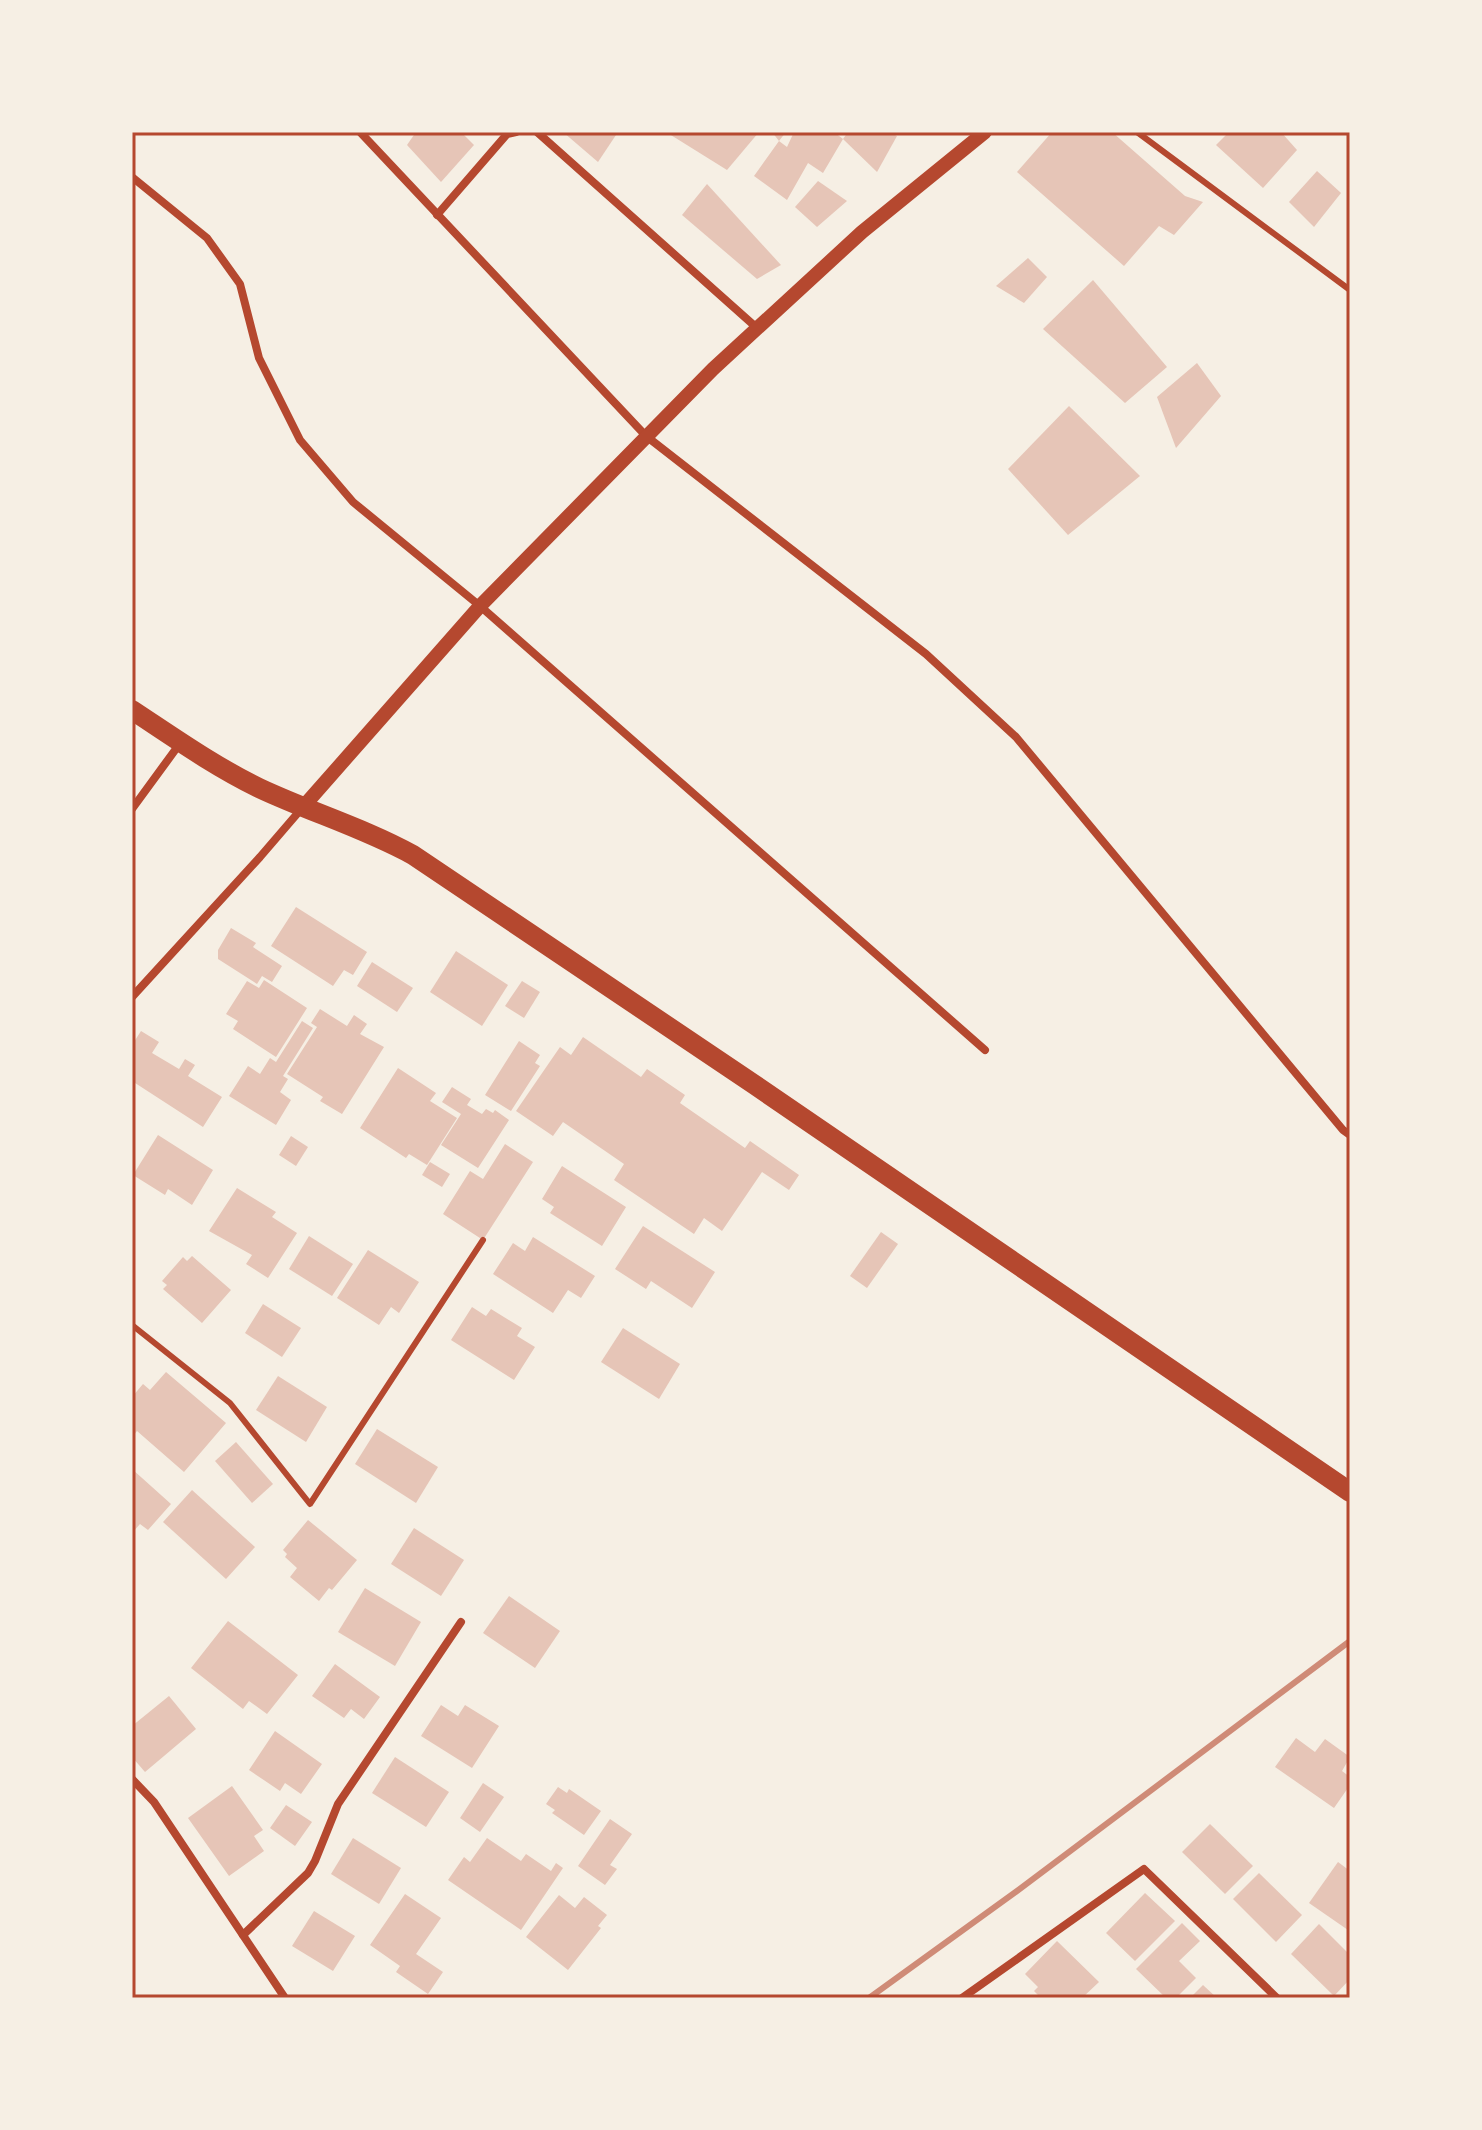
<svg xmlns="http://www.w3.org/2000/svg" width="1482" height="2130" viewBox="0 0 1482 2130" font-family="Montserrat,sans-serif">
	<style>
		.building { fill: #e6c5b7 }
		.lines { fill: none; stroke-linecap: round; stroke-linejoin: round }
		.service { stroke: #b5482f; stroke-width: 6 }
		.minor { stroke: #b5482f; stroke-width: 8 }
		.tertiary { stroke: #b5482f; stroke-width: 14 }
		.primary { stroke: #b5482f; stroke-width: 20 }
		.rail { stroke: #cf8b77; stroke-width: 6 }
		.neatline { fill: none; stroke: #b5482f; stroke-width: 3 }
	</style>
	<rect width="100%" height="100%" fill="#f6efe4"/>
	<g class="building">
		<path d="M 416,132 L 461,132 L 474,145 L 441,182 L 407,145 Z"/>
		<path d="M 563,132 L 618,132 L 598,162 Z"/>
		<path d="M 666,132 L 759,132 L 727,170 Z"/>
		<path d="M 772,132 L 786,132 L 779,141 L 787,147 L 794,132 L 834,132 L 843,139 L 823,173 L 808,163 L 787,200 L 754,176 L 779,141 Z"/>
		<path d="M 848,132 L 889,132 L 897,136 L 877,172 L 843,139 Z"/>
		<path d="M 1052,132 L 1112,132 L 1185,196 L 1203,202 L 1174,235 L 1159,226 L 1124,266 L 1017,172 Z"/>
		<path d="M 1229,132 L 1281,132 L 1297,150 L 1263,188 L 1216,145 Z"/>
		<path d="M 1317,171 L 1341,193 L 1314,227 L 1289,202 Z"/>
		<path d="M 818,181 L 847,201 L 817,227 L 795,207 Z"/>
		<path d="M 707,184 L 781,265 L 757,279 L 682,215 Z"/>
		<path d="M 1028,258 L 1047,277 L 1024,303 L 996,286 Z"/>
		<path d="M 1093,280 L 1167,367 L 1125,403 L 1043,329 Z"/>
		<path d="M 1197,363 L 1221,396 L 1176,448 L 1157,397 Z"/>
		<path d="M 1069,406 L 1140,476 L 1068,535 L 1008,469 Z"/>
		<path d="M 296,907 L 367,952 L 353,975 L 344,970 L 333,986 L 271,946 Z"/>
		<path d="M 231,928 L 256,943 L 253,947 L 282,966 L 272,982 L 262,976 L 257,984 L 218,959 L 218,950 Z"/>
		<path d="M 456,951 L 508,985 L 482,1026 L 430,992 Z"/>
		<path d="M 372,962 L 413,988 L 397,1012 L 357,986 Z"/>
		<path d="M 264,980 L 307,1008 L 276,1057 L 233,1029 L 238,1021 L 226,1014 L 247,981 L 259,988 Z"/>
		<path d="M 522,981 L 540,992 L 524,1018 L 505,1006 Z"/>
		<path d="M 320,1009 L 347,1026 L 354,1015 L 367,1024 L 360,1034 L 384,1047 L 342,1114 L 320,1101 L 323,1097 L 287,1074 L 317,1027 L 311,1023 Z"/>
		<path d="M 302,1021 L 313,1028 L 283,1076 L 288,1079 L 280,1092 L 291,1100 L 276,1125 L 229,1096 L 248,1066 L 260,1074 L 270,1058 L 276,1062 Z"/>
		<path d="M 141,1031 L 159,1042 L 152,1053 L 179,1069 L 185,1059 L 195,1065 L 188,1076 L 222,1097 L 203,1127 L 132,1081 L 132,1045 Z"/>
		<path d="M 583,1037 L 641,1077 L 647,1069 L 685,1095 L 680,1103 L 745,1148 L 750,1141 L 799,1175 L 789,1190 L 762,1172 L 722,1231 L 704,1218 L 694,1234 L 614,1180 L 624,1164 L 563,1122 L 553,1136 L 516,1111 L 560,1047 L 571,1055 Z"/>
		<path d="M 519,1041 L 540,1055 L 535,1063 L 540,1066 L 511,1111 L 485,1095 Z"/>
		<path d="M 398,1068 L 436,1093 L 430,1101 L 457,1118 L 427,1165 L 409,1154 L 406,1158 L 360,1128 Z"/>
		<path d="M 452,1087 L 471,1099 L 467,1105 L 482,1114 L 486,1109 L 493,1113 L 495,1110 L 509,1120 L 478,1168 L 441,1145 L 461,1114 L 442,1102 Z"/>
		<path d="M 158,1135 L 213,1170 L 192,1205 L 168,1189 L 165,1195 L 133,1175 Z"/>
		<path d="M 291,1136 L 308,1147 L 296,1166 L 279,1155 Z"/>
		<path d="M 505,1144 L 533,1162 L 483,1240 L 443,1214 L 470,1171 L 483,1179 Z"/>
		<path d="M 430,1162 L 450,1174 L 442,1187 L 422,1175 Z"/>
		<path d="M 562,1166 L 626,1207 L 602,1246 L 550,1213 L 554,1207 L 542,1199 Z"/>
		<path d="M 237,1188 L 276,1212 L 272,1217 L 297,1233 L 268,1278 L 246,1264 L 252,1255 L 209,1231 Z"/>
		<path d="M 643,1226 L 715,1272 L 692,1308 L 651,1281 L 646,1289 L 615,1269 Z"/>
		<path d="M 881,1232 L 898,1244 L 867,1288 L 850,1276 Z"/>
		<path d="M 309,1236 L 353,1264 L 332,1296 L 289,1269 Z"/>
		<path d="M 533,1237 L 595,1276 L 581,1298 L 568,1290 L 553,1313 L 493,1274 L 513,1243 L 525,1251 Z"/>
		<path d="M 368,1250 L 419,1282 L 399,1313 L 391,1307 L 379,1325 L 337,1298 Z"/>
		<path d="M 192,1256 L 231,1290 L 202,1323 L 163,1289 L 167,1285 L 162,1281 L 183,1257 L 187,1261 Z"/>
		<path d="M 263,1304 L 301,1328 L 282,1357 L 245,1333 Z"/>
		<path d="M 472,1307 L 486,1316 L 491,1309 L 522,1328 L 517,1336 L 535,1347 L 514,1380 L 451,1340 Z"/>
		<path d="M 623,1328 L 680,1364 L 659,1399 L 601,1362 Z"/>
		<path d="M 166,1372 L 226,1423 L 184,1472 L 137,1431 L 132,1437 L 132,1397 L 143,1384 L 150,1390 Z"/>
		<path d="M 278,1376 L 327,1407 L 306,1442 L 256,1410 Z"/>
		<path d="M 377,1429 L 438,1467 L 416,1503 L 355,1464 Z"/>
		<path d="M 236,1442 L 273,1484 L 252,1503 L 215,1461 Z"/>
		<path d="M 132,1469 L 171,1504 L 148,1530 L 140,1524 L 132,1533 Z"/>
		<path d="M 192,1490 L 255,1547 L 226,1579 L 163,1522 Z"/>
		<path d="M 308,1520 L 357,1560 L 332,1590 L 329,1588 L 319,1601 L 290,1577 L 297,1568 L 285,1557 L 287,1554 L 283,1550 Z"/>
		<path d="M 414,1528 L 464,1560 L 441,1596 L 391,1564 Z"/>
		<path d="M 365,1588 L 421,1622 L 395,1666 L 338,1632 Z"/>
		<path d="M 509,1596 L 560,1631 L 535,1668 L 483,1633 Z"/>
		<path d="M 228,1621 L 298,1675 L 267,1714 L 249,1701 L 243,1709 L 191,1668 Z"/>
		<path d="M 335,1664 L 380,1697 L 364,1719 L 351,1709 L 344,1718 L 312,1696 Z"/>
		<path d="M 169,1696 L 196,1729 L 145,1772 L 132,1757 L 132,1726 Z"/>
		<path d="M 441,1705 L 458,1716 L 465,1705 L 499,1726 L 472,1768 L 421,1736 Z"/>
		<path d="M 275,1731 L 322,1764 L 301,1794 L 285,1783 L 280,1791 L 249,1770 Z"/>
		<path d="M 1296,1738 L 1315,1752 L 1325,1739 L 1350,1757 L 1342,1771 L 1350,1777 L 1350,1785 L 1334,1808 L 1275,1767 Z"/>
		<path d="M 395,1757 L 449,1792 L 426,1827 L 372,1793 Z"/>
		<path d="M 483,1783 L 504,1797 L 480,1832 L 460,1818 Z"/>
		<path d="M 232,1786 L 263,1830 L 254,1836 L 264,1851 L 229,1876 L 188,1818 Z"/>
		<path d="M 558,1787 L 567,1793 L 569,1789 L 601,1811 L 584,1835 L 552,1813 L 555,1810 L 546,1804 Z"/>
		<path d="M 286,1805 L 312,1822 L 295,1846 L 270,1828 Z"/>
		<path d="M 610,1819 L 632,1834 L 610,1865 L 617,1869 L 605,1885 L 578,1866 Z"/>
		<path d="M 1210,1824 L 1253,1866 L 1225,1894 L 1182,1852 Z"/>
		<path d="M 353,1838 L 401,1868 L 379,1904 L 331,1874 Z"/>
		<path d="M 487,1838 L 521,1861 L 526,1854 L 551,1871 L 556,1863 L 563,1868 L 521,1930 L 448,1880 L 464,1857 L 470,1862 Z"/>
		<path d="M 1338,1862 L 1350,1871 L 1350,1927 L 1348,1930 L 1309,1903 Z"/>
		<path d="M 1259,1873 L 1302,1915 L 1276,1942 L 1233,1899 Z"/>
		<path d="M 1145,1893 L 1175,1921 L 1135,1961 L 1106,1933 Z"/>
		<path d="M 405,1894 L 441,1918 L 416,1954 L 443,1972 L 428,1994 L 396,1972 L 400,1966 L 370,1945 Z"/>
		<path d="M 559,1895 L 575,1908 L 584,1897 L 607,1915 L 598,1926 L 601,1928 L 568,1970 L 526,1937 Z"/>
		<path d="M 314,1911 L 355,1936 L 333,1971 L 292,1946 Z"/>
		<path d="M 1182,1923 L 1200,1941 L 1179,1961 L 1196,1978 L 1176,1998 L 1166,1998 L 1136,1969 Z"/>
		<path d="M 1319,1924 L 1350,1955 L 1350,1979 L 1334,1996 L 1291,1954 Z"/>
		<path d="M 1057,1941 L 1099,1982 L 1082,1998 L 1041,1998 L 1034,1991 L 1038,1987 L 1025,1974 Z"/>
		<path d="M 1203,1985 L 1217,1998 L 1190,1998 Z"/>
	</g>
	<g class="lines">
		<g class="service">
			<path d="M 1137,132 L 1350,290"/>
			<path d="M 132,1325 L 230,1403 L 310,1504 L 483,1240"/>
		</g>
		<g class="minor">
			<path d="M 360,132 L 646,436 L 926,654 L 1016,737 L 1343,1130 L 1350,1135"/>
			<path d="M 537,132 L 757,328"/>
			<path d="M 132,177 L 207,238 L 240,284 L 259,358 L 300,440 L 353,502 L 480,606 L 985,1050"/>
			<path d="M 437,215 L 507,134 L 516,132"/>
			<path d="M 132,809 L 181,742"/>
			<path d="M 132,997 L 260,857 L 303,807"/>
			<path d="M 132,1779 L 154,1802 L 285,1998"/>
			<path d="M 243,1935 L 308,1873 L 315,1861 L 338,1804 L 461,1622"/>
			<path d="M 962,1998 L 1144,1869 L 1277,1998"/>
		</g>
		<path class="tertiary" d="M 303,807 L 480,606 L 713,369 L 862,232 L 985,132"/>
		<path class="primary" d="M 132,710 C 173,737 214,766 259,788 C 310,812 364,828 413,855 L 755,1085 L 1350,1492"/>
		<path class="rail" d="M 869,1998 L 1017,1891 L 1350,1641"/>
	</g>
	<rect width="1482" height="2130" fill="none" stroke="#f6efe4" stroke-width="268"/>
	<rect x="134" y="134" width="1214" height="1862" class="neatline"/>
</svg>
